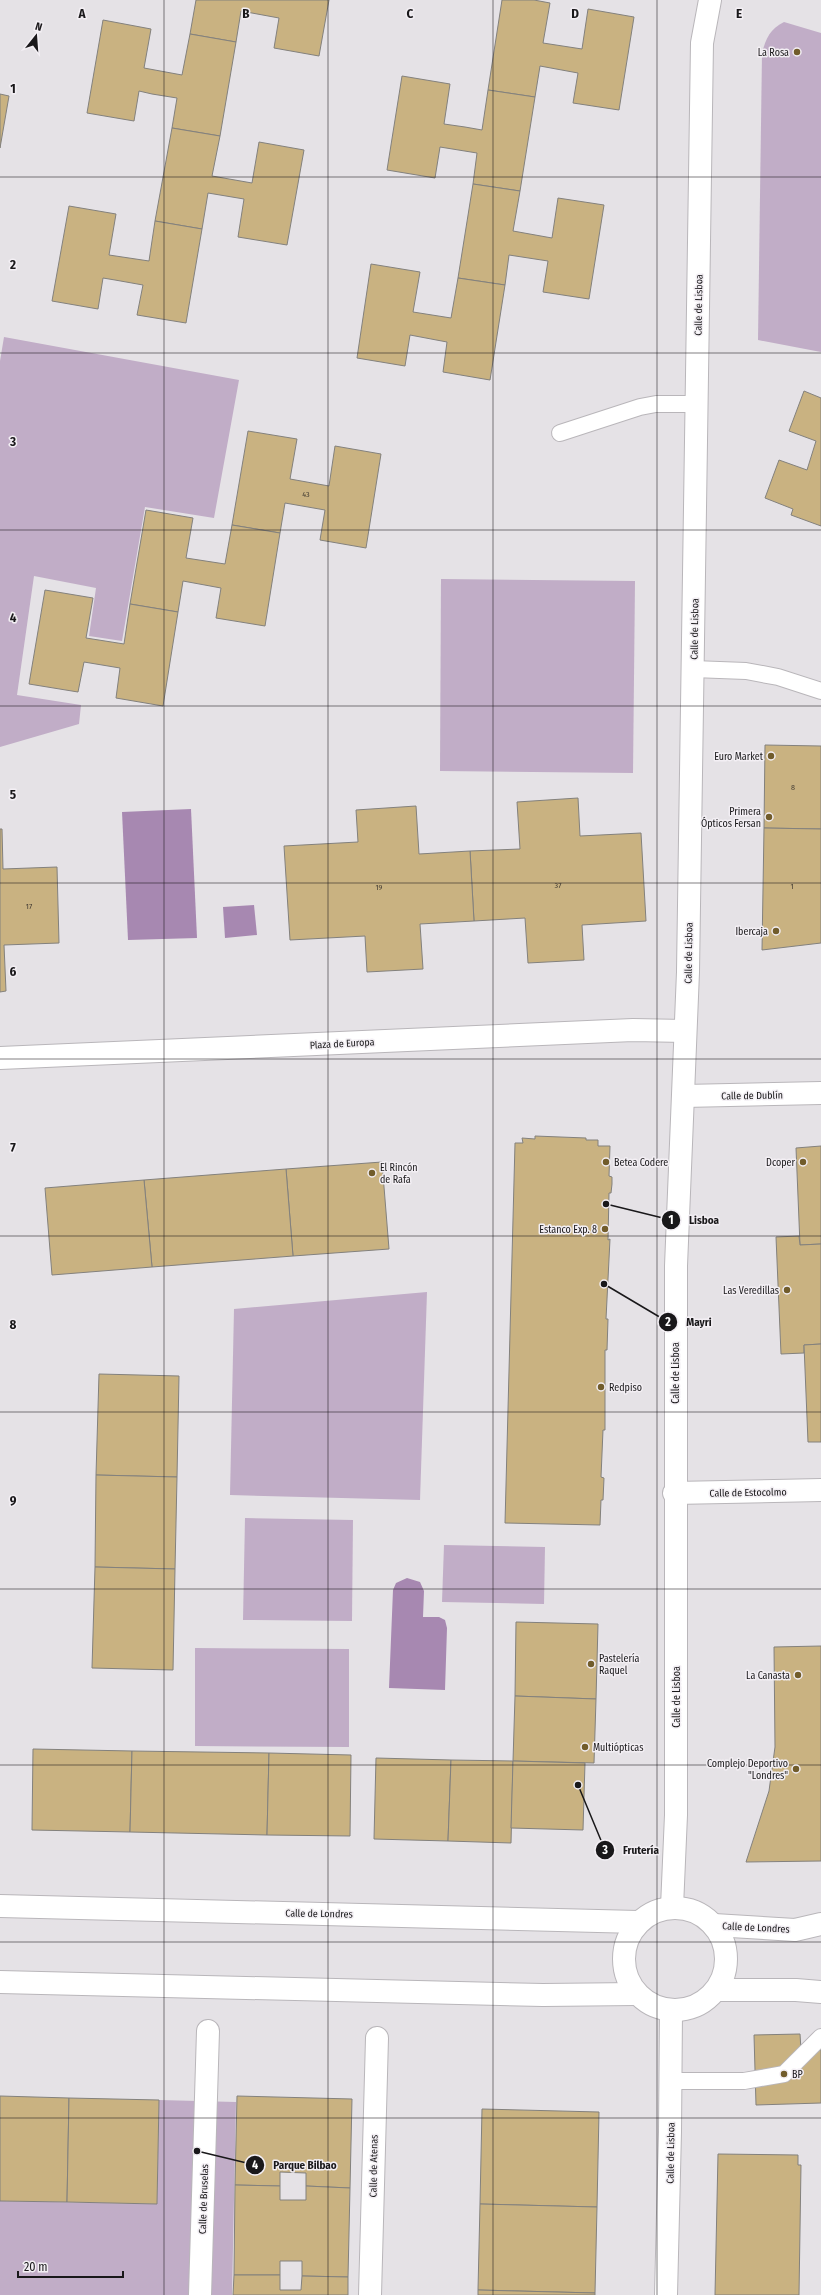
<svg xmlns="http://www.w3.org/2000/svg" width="821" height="2295" viewBox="0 0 821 2295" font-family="'Fira Sans Condensed',sans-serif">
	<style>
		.green { fill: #c1adc7 }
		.water { fill: #a788b1 }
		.building { fill: #c9b281; stroke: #83817d }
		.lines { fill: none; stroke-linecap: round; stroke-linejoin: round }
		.lane-casing { stroke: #b9b6ba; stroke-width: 18 }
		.street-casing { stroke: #b9b6ba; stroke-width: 24 }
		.lane { stroke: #fff; stroke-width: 16 }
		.street { stroke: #fff; stroke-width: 22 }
		.grid { fill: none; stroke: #19181a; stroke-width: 1; stroke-opacity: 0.55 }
		.poi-dot { fill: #715c2b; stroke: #f3eff4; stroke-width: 1.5 }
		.labels { text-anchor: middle; stroke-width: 3; stroke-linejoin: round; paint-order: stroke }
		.number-label { font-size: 8px; fill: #453e34 }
		.poi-label { font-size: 10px; fill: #19181a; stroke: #f3eff4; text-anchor: end }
		.street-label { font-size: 10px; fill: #19181a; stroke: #f3eff4 }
		.grid-label { font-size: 13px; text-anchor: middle; font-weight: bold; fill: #19181a; stroke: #f3eff4; stroke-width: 3; stroke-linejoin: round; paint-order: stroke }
		.leader { fill: none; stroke: #19181a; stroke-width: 1.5 }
		.callout-dot { fill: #19181a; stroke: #f3eff4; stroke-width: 1.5 }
		.mark-label { font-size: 12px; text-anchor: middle; font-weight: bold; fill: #fff }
		.callout-label { font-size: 11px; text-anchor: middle; font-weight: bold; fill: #19181a; stroke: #f3eff4; stroke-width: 3; stroke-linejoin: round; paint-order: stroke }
	</style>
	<rect width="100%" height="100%" fill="#e5e2e6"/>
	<g class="green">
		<path d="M 784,22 L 821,33 L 821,352 L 758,340 L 762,53 C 766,38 770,29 784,22 Z"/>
		<path d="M 4,337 L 239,380 L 214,518 L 145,507 L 122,641 L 89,636 L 96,588 L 34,576 L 17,695 L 81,705 L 79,724 L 0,747 L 0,361 Z"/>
		<path d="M 441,579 L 635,581 L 633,773 L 440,771 Z"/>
		<path d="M 427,1292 L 420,1500 L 230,1495 L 234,1309 Z"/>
		<path d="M 245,1518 L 353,1520 L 352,1621 L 243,1620 Z"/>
		<path d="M 444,1545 L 545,1547 L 544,1604 L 442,1602 Z"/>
		<path d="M 195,1648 L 349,1649 L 349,1747 L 195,1746 Z"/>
		<path d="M 159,2100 L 236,2102 L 232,2295 L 0,2295 L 0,2201 L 157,2204 Z"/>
	</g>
	<g class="water">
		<path d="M 191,809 L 197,938 L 128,940 L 122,812 Z"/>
		<path d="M 254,905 L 257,935 L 225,938 L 223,907 Z"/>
		<path d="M 407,1578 L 420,1582 L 424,1591 L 423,1617 L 439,1617 L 445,1620 L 447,1628 L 445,1690 L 389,1688 L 393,1590 L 396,1583 Z"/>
	</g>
	<g class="building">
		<path d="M 196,0 L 329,0 L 319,56 L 274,48 L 279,18 L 241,11 L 236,42 L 190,34 Z"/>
		<path d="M 502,0 L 534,0 L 550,3 L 543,43 L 582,49 L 588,9 L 634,17 L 619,110 L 573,103 L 578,73 L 540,66 L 535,97 L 488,90 Z"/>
		<path d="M 103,20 L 151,29 L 144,68 L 182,75 L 190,34 L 236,42 L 220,136 L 172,128 L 177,98 L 152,94 L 139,91 L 134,121 L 87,113 Z"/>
		<path d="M 402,76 L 450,84 L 444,124 L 465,127 L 482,130 L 488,90 L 535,97 L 520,191 L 473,184 L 477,153 L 440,147 L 435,178 L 387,170 Z"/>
		<path d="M 0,94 L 9,96 L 0,148 Z"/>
		<path d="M 172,128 L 220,136 L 212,176 L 252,183 L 259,142 L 304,150 L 287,245 L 238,237 L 244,199 L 208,193 L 202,229 L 155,221 Z"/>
		<path d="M 473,184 L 520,191 L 513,231 L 552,238 L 558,198 L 604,205 L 589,299 L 543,292 L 548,261 L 509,255 L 505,285 L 458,278 Z"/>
		<path d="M 69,206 L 116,214 L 109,255 L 149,261 L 155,221 L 202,229 L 186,323 L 137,315 L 143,285 L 115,280 L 103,278 L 98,309 L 52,301 Z"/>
		<path d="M 371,264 L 420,272 L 413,312 L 451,318 L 458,278 L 505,285 L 490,380 L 443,372 L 447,342 L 410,335 L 405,366 L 357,358 Z"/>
		<path d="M 804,391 L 821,398 L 821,526 L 791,515 L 793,509 L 765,498 L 779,460 L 807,470 L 816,441 L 789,431 Z"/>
		<path d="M 248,431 L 297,439 L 290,479 L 329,486 L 335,446 L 381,454 L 366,548 L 320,540 L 325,510 L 285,503 L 280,533 L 232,525 Z"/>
		<path d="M 146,510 L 193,518 L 186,558 L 225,564 L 232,525 L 280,533 L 265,626 L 216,618 L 221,588 L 183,581 L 178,612 L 130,604 Z"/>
		<path d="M 45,590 L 93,598 L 86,638 L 124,644 L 130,604 L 178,612 L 163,706 L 116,698 L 120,668 L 84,662 L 78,692 L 29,684 Z"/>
		<path d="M 765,745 L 821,746 L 821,829 L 764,828 Z"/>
		<path d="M 578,798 L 580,836 L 641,833 L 646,921 L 582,925 L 584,960 L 528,963 L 525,918 L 474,921 L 470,851 L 520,849 L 517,802 Z"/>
		<path d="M 416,806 L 419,854 L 470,851 L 474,921 L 420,924 L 423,969 L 367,972 L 365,936 L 290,940 L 284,846 L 358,842 L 356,810 Z"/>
		<path d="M 764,828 L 821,829 L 821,943 L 762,950 Z"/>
		<path d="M 0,829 L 2,829 L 3,869 L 57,867 L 59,943 L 4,945 L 6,991 L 0,992 Z"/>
		<path d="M 535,1136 L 586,1138 L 586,1140 L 598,1140 L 598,1146 L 610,1146 L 609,1176 L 612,1177 L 612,1184 L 611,1193 L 609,1193 L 608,1240 L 610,1239 L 606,1319 L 608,1319 L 607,1350 L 605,1350 L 605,1430 L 603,1430 L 601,1477 L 604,1478 L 603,1500 L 601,1500 L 600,1525 L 505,1523 L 515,1143 L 523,1143 L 522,1138 L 535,1139 Z"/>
		<path d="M 821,1146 L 821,1244 L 800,1245 L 796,1148 Z"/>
		<path d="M 382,1162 L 389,1249 L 293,1256 L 286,1169 Z"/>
		<path d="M 286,1169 L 293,1256 L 152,1267 L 144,1180 Z"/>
		<path d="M 144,1180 L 152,1267 L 52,1275 L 45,1188 Z"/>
		<path d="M 799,1236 L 800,1245 L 821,1244 L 821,1344 L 804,1345 L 804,1353 L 781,1354 L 776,1237 Z"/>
		<path d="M 821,1344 L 821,1442 L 808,1442 L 804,1345 Z"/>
		<path d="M 99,1374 L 179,1376 L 177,1477 L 96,1475 Z"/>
		<path d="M 96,1475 L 177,1477 L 175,1569 L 95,1567 Z"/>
		<path d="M 95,1567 L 175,1569 L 173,1670 L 92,1668 Z"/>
		<path d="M 516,1622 L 598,1624 L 596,1699 L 515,1696 Z"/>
		<path d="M 821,1646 L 821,1861 L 746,1862 L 769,1791 L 775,1747 L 774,1647 Z"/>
		<path d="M 515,1696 L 596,1699 L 594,1763 L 513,1761 Z"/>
		<path d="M 33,1749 L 132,1751 L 130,1832 L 32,1830 Z"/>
		<path d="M 132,1751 L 269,1753 L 267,1835 L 130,1832 Z"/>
		<path d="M 269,1753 L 351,1755 L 350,1836 L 267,1835 Z"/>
		<path d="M 376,1758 L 451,1760 L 448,1841 L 374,1839 Z"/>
		<path d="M 451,1760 L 513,1761 L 511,1843 L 448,1841 Z"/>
		<path d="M 513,1761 L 585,1763 L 583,1830 L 511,1828 Z"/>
		<path d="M 800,2034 L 801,2050 L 821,2050 L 821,2103 L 756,2105 L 754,2035 Z"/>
		<path d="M 0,2096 L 69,2098 L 67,2202 L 0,2201 Z"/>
		<path d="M 237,2096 L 352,2099 L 350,2188 L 306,2186 L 306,2173 L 280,2172 L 280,2186 L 235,2185 Z"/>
		<path d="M 69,2098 L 159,2100 L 157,2204 L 67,2202 Z"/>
		<path d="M 482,2109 L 599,2112 L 597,2207 L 480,2204 Z"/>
		<path d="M 718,2154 L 798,2155 L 798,2165 L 801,2165 L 799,2295 L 715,2295 Z"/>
		<path d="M 235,2185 L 280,2186 L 280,2200 L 306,2200 L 306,2186 L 350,2188 L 348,2277 L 302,2276 L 302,2261 L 280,2261 L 280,2275 L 234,2275 Z"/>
		<path d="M 480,2204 L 597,2207 L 595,2293 L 478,2290 Z"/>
		<path d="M 234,2275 L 280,2275 L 280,2290 L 301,2290 L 302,2276 L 348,2277 L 348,2295 L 233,2295 Z"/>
		<path d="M 478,2290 L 595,2293 L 595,2295 L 478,2295 Z"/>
	</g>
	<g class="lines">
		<g class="lane-casing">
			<g id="lane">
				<path d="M 560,433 L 640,407 L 656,404 L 696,404"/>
				<path d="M 693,669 L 746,671 L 778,677 L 821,691"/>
				<path d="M 671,2081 L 744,2081 L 784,2074 L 821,2037"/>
			</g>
		</g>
		<g class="street-casing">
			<g id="street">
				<path d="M 0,1058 L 633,1030 L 685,1031"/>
				<path d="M 684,1096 L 821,1093"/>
				<path d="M 674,1493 L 821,1490"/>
				<path d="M 0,1906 L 638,1922"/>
				<path d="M 672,1907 L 676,1815 L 676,1266 L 688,972 L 702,43 L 710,0"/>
				<circle cx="675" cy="1959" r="51"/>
				<path d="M 714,1925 L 795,1930 L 821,1924"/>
				<path d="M 0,1982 L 543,1995 L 636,1994"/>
				<path d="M 717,1990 L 796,1990 L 821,1992"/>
				<path d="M 200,2295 L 208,2031"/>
				<path d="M 370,2295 L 377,2038"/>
				<path d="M 666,2295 L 670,2132 L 671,2011"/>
			</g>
		</g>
		<use href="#lane" class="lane"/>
		<use href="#street" class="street"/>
	</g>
	<path class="grid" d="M 164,0 L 164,2295M 328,0 L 328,2295M 493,0 L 493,2295M 657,0 L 657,2295M 0,177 L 821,177M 0,353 L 821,353M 0,530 L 821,530M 0,706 L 821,706M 0,883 L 821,883M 0,1059 L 821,1059M 0,1236 L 821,1236M 0,1412 L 821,1412M 0,1589 L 821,1589M 0,1765 L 821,1765M 0,1942 L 821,1942M 0,2118 L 821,2118"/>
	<g class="poi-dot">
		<circle cx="797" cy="52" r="4"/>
		<circle cx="771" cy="756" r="4"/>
		<circle cx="769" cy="817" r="4"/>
		<circle cx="776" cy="931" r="4"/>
		<circle cx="606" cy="1162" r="4"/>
		<circle cx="803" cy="1162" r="4"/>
		<circle cx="372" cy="1173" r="4"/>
		<circle cx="605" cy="1229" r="4"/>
		<circle cx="787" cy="1290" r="4"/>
		<circle cx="601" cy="1387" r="4"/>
		<circle cx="591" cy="1664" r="4"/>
		<circle cx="798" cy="1675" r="4"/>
		<circle cx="585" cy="1747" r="4"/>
		<circle cx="796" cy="1769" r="4"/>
		<circle cx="784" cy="2074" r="4"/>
	</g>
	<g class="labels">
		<g class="number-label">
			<text x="306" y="497">43</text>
			<text x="793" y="790">8</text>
			<text x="558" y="888">37</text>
			<text x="792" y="889">1</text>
			<text x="379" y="890">19</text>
			<text x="29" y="909">17</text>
		</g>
		<g class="poi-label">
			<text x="789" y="56">La Rosa</text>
			<text x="763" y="760">Euro Market</text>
			<text x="761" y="815">Primera<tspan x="761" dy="12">Ópticos Fersan</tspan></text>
			<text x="768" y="935">Ibercaja</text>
			<text x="614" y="1166" text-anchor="start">Betea Codere</text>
			<text x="795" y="1166">Dcoper</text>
			<text x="380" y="1171" text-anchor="start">El Rincón<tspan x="380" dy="12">de Rafa</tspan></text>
			<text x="597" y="1233">Estanco Exp. 8</text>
			<text x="779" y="1294">Las Veredillas</text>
			<text x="609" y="1391" text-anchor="start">Redpiso</text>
			<text x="599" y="1662" text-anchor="start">Pastelería<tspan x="599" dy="12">Raquel</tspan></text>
			<text x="790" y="1679">La Canasta</text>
			<text x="593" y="1751" text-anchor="start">Multiópticas</text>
			<text x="788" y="1767">Complejo Deportivo<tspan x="788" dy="12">"Londres"</tspan></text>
			<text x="792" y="2078" text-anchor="start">BP</text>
		</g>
		<g class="street-label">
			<text transform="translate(698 305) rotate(-89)" y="4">Calle de Lisboa</text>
			<text transform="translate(694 629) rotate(-89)" y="4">Calle de Lisboa</text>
			<text transform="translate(688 953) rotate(-89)" y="4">Calle de Lisboa</text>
			<text transform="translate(342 1043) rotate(-3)" y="4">Plaza de Europa</text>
			<text transform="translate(752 1095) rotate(-1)" y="4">Calle de Dublín</text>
			<text transform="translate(675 1373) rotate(-90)" y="4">Calle de Lisboa</text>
			<text transform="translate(748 1492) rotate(-1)" y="4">Calle de Estocolmo</text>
			<text transform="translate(676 1697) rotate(-90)" y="4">Calle de Lisboa</text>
			<text transform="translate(319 1913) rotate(1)" y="4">Calle de Londres</text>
			<text transform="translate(756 1927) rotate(3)" y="4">Calle de Londres</text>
			<text transform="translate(670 2153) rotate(-89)" y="4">Calle de Lisboa</text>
			<text transform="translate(373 2166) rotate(-89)" y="4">Calle de Atenas</text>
			<text transform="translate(203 2199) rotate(-88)" y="4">Calle de Bruselas</text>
		</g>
	</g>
	<g class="grid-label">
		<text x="82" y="18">A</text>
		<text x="246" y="18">B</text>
		<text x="410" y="18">C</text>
		<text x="575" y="18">D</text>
		<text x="739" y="18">E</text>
		<text x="13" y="93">1</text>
		<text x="13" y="269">2</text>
		<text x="13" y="446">3</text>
		<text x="13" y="622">4</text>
		<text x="13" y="799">5</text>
		<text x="13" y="976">6</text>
		<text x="13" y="1152">7</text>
		<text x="13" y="1329">8</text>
		<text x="13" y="1505">9</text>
	</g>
	<path class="leader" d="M606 1204L671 1220M604 1284L668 1322M578 1785L605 1850M197 2151L255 2165"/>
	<g class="callout-dot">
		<circle cx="606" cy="1204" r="4"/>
		<circle cx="604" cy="1284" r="4"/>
		<circle cx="578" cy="1785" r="4"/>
		<circle cx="197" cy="2151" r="4"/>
		<circle cx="671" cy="1220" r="10"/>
		<circle cx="668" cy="1322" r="10"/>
		<circle cx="605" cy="1850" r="10"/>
		<circle cx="255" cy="2165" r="10"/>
	</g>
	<g class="mark-label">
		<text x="671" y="1224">1</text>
		<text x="668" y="1326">2</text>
		<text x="605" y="1854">3</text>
		<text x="255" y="2169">4</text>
	</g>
	<g class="callout-label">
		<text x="704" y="1224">Lisboa</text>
		<text x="699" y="1326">Mayri</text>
		<text x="641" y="1854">Frutería</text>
		<text x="305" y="2169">Parque Bilbao</text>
	</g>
	<g transform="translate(36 36) rotate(17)" stroke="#f3eff4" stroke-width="3" paint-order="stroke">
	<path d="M0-3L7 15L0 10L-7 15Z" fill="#19181a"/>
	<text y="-6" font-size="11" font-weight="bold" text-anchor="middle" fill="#19181a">N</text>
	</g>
	<path d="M18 2271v6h105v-6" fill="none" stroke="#19181a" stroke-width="2"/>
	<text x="24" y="2271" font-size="12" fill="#19181a" stroke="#f3eff4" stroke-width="3" paint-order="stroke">20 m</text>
</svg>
